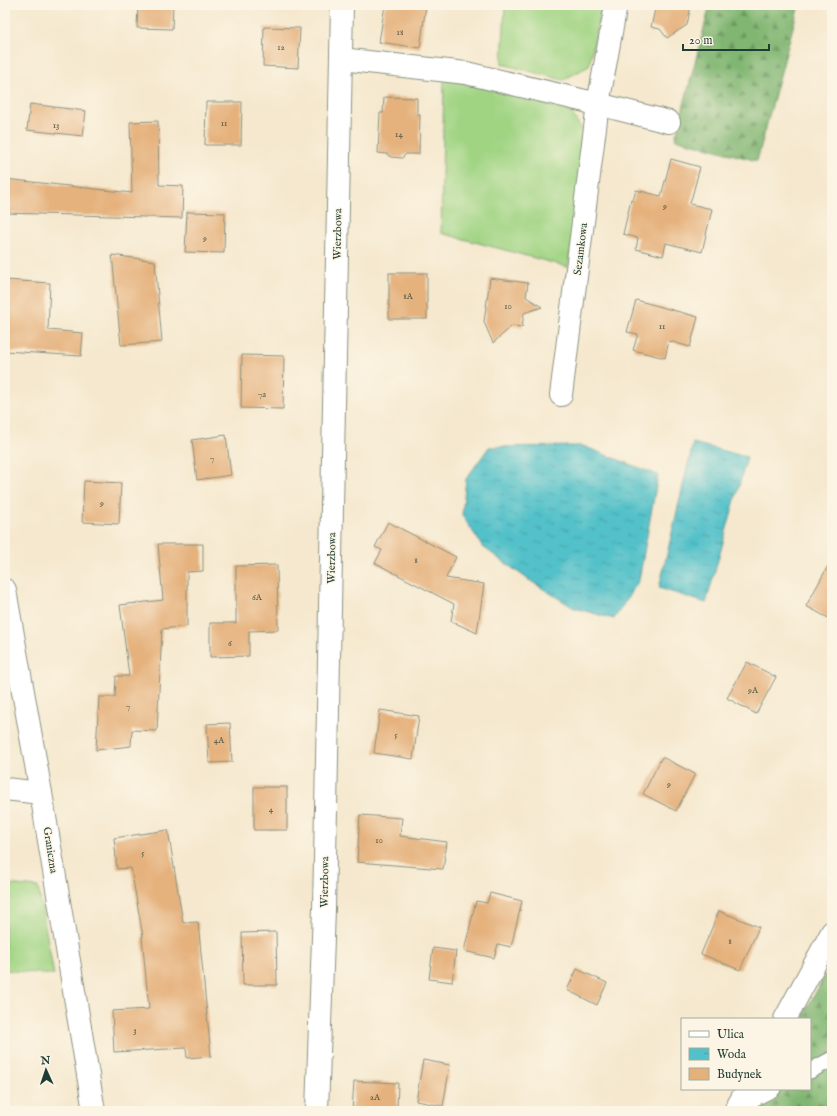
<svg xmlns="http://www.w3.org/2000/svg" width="837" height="1116" viewBox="0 0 837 1116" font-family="'IM FELL English',serif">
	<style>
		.grass { fill: #a0d483; stroke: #60885c }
		.forest { fill: url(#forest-firs); stroke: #507a52 }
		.water { fill: url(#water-ripples); stroke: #397f7e }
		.building { fill: #e5b17b }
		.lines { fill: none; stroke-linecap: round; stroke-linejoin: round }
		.lane-casing { stroke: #8a9281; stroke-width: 17 }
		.street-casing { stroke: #8a9281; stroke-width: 24 }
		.lane { stroke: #fff; stroke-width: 15 }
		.street { stroke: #fff; stroke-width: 22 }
		.labels { text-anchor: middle; stroke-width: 3; stroke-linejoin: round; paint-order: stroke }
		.number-label { font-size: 9px; fill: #505a46 }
		.street-label { font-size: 11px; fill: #1f3d34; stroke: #fcf5e5 }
	</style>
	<defs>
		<pattern id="forest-firs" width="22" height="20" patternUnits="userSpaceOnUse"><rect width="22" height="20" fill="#80b671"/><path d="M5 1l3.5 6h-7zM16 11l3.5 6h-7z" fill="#68955e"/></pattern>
		<pattern id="water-ripples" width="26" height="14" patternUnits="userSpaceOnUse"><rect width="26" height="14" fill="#53c1c9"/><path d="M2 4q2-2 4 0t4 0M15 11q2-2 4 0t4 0" fill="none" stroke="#449ea4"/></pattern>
	</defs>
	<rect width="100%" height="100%" fill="#fcf5e5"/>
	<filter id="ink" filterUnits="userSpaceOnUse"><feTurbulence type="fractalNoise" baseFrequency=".025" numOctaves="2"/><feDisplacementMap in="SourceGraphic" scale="8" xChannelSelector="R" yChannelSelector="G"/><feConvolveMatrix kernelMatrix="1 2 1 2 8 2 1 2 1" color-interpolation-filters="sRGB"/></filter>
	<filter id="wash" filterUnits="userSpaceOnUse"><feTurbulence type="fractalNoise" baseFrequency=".012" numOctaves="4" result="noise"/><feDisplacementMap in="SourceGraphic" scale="16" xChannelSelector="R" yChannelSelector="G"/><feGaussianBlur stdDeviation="0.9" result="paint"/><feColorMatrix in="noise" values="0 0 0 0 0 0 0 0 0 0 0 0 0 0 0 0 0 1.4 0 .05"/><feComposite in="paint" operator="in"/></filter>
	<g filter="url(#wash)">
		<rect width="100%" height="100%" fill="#f5e8ce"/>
		<g class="grass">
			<path d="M 505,5 L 602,5 L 589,66 L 563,80 L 502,64 Z"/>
			<path d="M 444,77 L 571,112 L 586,136 L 568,267 L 441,233 Z"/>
			<path d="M 5,884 L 38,887 L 54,975 L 5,970 Z"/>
		</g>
		<g class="forest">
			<path d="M 710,5 L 799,5 L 757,161 L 675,139 Z"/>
			<path d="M 832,963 L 832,1111 L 749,1111 L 762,1089 L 810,1089 L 810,1019 L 801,1019 Z"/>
		</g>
		<g class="water">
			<path d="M 693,443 L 747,457 L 706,603 L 659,588 Z"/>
			<path d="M 583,446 L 658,475 L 639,580 L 614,619 L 574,608 L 529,580 L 483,547 L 462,515 L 466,479 L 489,447 Z"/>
		</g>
		<g id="blocks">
			<g class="building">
				<path d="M 138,5 L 173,5 L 172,29 L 137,28 Z"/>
				<path d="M 385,5 L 426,5 L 420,48 L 379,42 Z"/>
				<path d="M 656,5 L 691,5 L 687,25 L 667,38 L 660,29 L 651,27 Z"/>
				<path d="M 264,27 L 300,28 L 298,68 L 263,66 Z"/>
				<path d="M 384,97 L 417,98 L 417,114 L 420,114 L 419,154 L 406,154 L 402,158 L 391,157 L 387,154 L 378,153 L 380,113 L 383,113 Z"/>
				<path d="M 206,102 L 242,102 L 241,145 L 205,145 Z"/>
				<path d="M 30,104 L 86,111 L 83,136 L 27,130 Z"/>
				<path d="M 158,121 L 159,185 L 183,186 L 182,218 L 5,213 L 5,179 L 132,193 L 130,122 Z"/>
				<path d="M 671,159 L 700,167 L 690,204 L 712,209 L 702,252 L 666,243 L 663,256 L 636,249 L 638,238 L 623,234 L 631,200 L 633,201 L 636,190 L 661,196 Z"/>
				<path d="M 187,212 L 225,213 L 224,253 L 185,252 Z"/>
				<path d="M 112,255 L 155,261 L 162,342 L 121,345 Z"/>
				<rect x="389" y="273" width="38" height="46"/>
				<path d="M 490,278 L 528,283 L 526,297 L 542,307 L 524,313 L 522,327 L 512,326 L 493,343 L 484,322 Z"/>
				<path d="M 5,280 L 50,283 L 48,330 L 83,333 L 81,356 L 5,351 Z"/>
				<path d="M 636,300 L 698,317 L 690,347 L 669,341 L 665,358 L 633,350 L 638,334 L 627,332 Z"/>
				<path d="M 242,355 L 284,356 L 283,409 L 241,408 Z"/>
				<path d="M 226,435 L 231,475 L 197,480 L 192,440 Z"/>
				<path d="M 84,481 L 121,483 L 119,524 L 82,522 Z"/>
				<path d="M 388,522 L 456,557 L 446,578 L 484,584 L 477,633 L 451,621 L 454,604 L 375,563 L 382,550 L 375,547 Z"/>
				<path d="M 158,544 L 203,544 L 203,571 L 187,572 L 187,626 L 162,629 L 157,731 L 132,730 L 131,746 L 96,750 L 99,697 L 115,697 L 116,676 L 129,676 L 120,605 L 163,600 Z"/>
				<path d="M 832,559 L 832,620 L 806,606 Z"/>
				<path d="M 277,565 L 278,630 L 249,631 L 249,656 L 210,657 L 210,623 L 236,623 L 236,566 Z"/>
				<path d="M 747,662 L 776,677 L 756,714 L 727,698 Z"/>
				<path d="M 380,710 L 419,716 L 413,759 L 374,753 Z"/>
				<path d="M 230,723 L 232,762 L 209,763 L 207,724 Z"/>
				<path d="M 662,757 L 695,774 L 676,811 L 643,794 Z"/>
				<rect x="254" y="787" width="33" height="43"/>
				<path d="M 360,815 L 402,818 L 400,836 L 447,842 L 443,869 L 357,862 Z"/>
				<path d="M 168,830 L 183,923 L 198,922 L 211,1056 L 187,1058 L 186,1048 L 114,1052 L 112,1011 L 149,1009 L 142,937 L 143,937 L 131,868 L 117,869 L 114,838 Z"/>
				<path d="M 490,893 L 522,901 L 511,947 L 498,944 L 494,958 L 464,951 L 476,901 L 487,903 Z"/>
				<path d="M 719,911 L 759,927 L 740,970 L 701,954 Z"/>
				<path d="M 276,932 L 277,985 L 243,985 L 242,933 Z"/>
				<path d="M 433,948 L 456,951 L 452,982 L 429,979 Z"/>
				<path d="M 577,969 L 607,983 L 597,1005 L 567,990 Z"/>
				<path d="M 423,1060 L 450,1065 L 443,1106 L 416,1101 Z"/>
				<path d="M 354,1081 L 398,1083 L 397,1111 L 352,1111 Z"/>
			</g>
		</g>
	</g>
	<g filter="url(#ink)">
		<use href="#blocks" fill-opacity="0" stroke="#8a9281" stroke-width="1"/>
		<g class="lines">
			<g class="lane-casing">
				<g id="lane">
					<path d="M 810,1071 L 832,1059"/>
					<path d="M 737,1107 L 773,1089"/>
				</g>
			</g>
			<g class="street-casing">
				<g id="street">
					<path d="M 341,59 L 466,73 L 598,104 L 669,122"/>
					<path d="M 561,395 L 598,104 L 616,5"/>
					<path d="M 5,590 L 41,793 L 94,1111"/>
					<path d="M 5,789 L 41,793"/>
					<path d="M 785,1019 L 832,932"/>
					<path d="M 317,1111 L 324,909 L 342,5"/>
					<path d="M 735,1111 L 747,1089"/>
				</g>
			</g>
			<use href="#lane" class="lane"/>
			<use href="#street" class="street"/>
		</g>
	</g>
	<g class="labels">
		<g class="number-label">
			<text x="400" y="35">18</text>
			<text x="281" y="50">12</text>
			<text x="224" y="126">11</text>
			<text x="56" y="128">13</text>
			<text x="399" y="137">14</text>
			<text x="665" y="209">9</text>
			<text x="205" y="241">9</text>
			<text x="408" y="299">8A</text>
			<text x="508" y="309">10</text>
			<text x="662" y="329">11</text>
			<text x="262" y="397">7a</text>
			<text x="212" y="461">7</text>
			<text x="102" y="506">9</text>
			<text x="416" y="563">8</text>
			<text x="257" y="600">6A</text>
			<text x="230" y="646">6</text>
			<text x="753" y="693">9A</text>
			<text x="128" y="709">7</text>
			<text x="396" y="738">5</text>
			<text x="219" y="743">4A</text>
			<text x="669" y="787">9</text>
			<text x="271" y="812">4</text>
			<text x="379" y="843">10</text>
			<text x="143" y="856">5</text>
			<text x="730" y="944">8</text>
			<text x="135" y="1033">3</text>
			<text x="375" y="1100">2A</text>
		</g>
		<g class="street-label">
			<text transform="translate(337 234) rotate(-89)" y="4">Wierzbowa</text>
			<text transform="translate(580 249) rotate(-83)" y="4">Sezamkowa</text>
			<text transform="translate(331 558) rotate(-89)" y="4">Wierzbowa</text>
			<text transform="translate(51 850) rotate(81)" y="4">Graniczna</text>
			<text transform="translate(324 882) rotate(-89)" y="4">Wierzbowa</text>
		</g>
	</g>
	<rect width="837" height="1116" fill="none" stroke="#fcf5e5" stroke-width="20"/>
	<rect x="681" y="1018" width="130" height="72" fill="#fcf5e5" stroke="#a4ab9e"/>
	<rect x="689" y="1031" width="20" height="6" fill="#ffffff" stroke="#a4ab9e"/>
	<text x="717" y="1038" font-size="12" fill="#1f3d34">Ulica</text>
	<rect x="689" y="1048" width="20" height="12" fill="url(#water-ripples)" stroke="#a4ab9e"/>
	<text x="717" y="1058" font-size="12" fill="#1f3d34">Woda</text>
	<rect x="689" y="1068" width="20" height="12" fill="#e5b17b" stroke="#a4ab9e"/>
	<text x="717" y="1078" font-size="12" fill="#1f3d34">Budynek</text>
	<g transform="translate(46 1070) rotate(357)" stroke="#fcf5e5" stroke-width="3" paint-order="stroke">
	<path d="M0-3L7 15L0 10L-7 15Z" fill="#1f3d34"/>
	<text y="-6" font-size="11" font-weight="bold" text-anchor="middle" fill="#1f3d34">N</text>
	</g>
	<path d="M683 44v6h86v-6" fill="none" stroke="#1f3d34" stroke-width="2"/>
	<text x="689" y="44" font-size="12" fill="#1f3d34" stroke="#fcf5e5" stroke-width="3" paint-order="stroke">20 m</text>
</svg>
